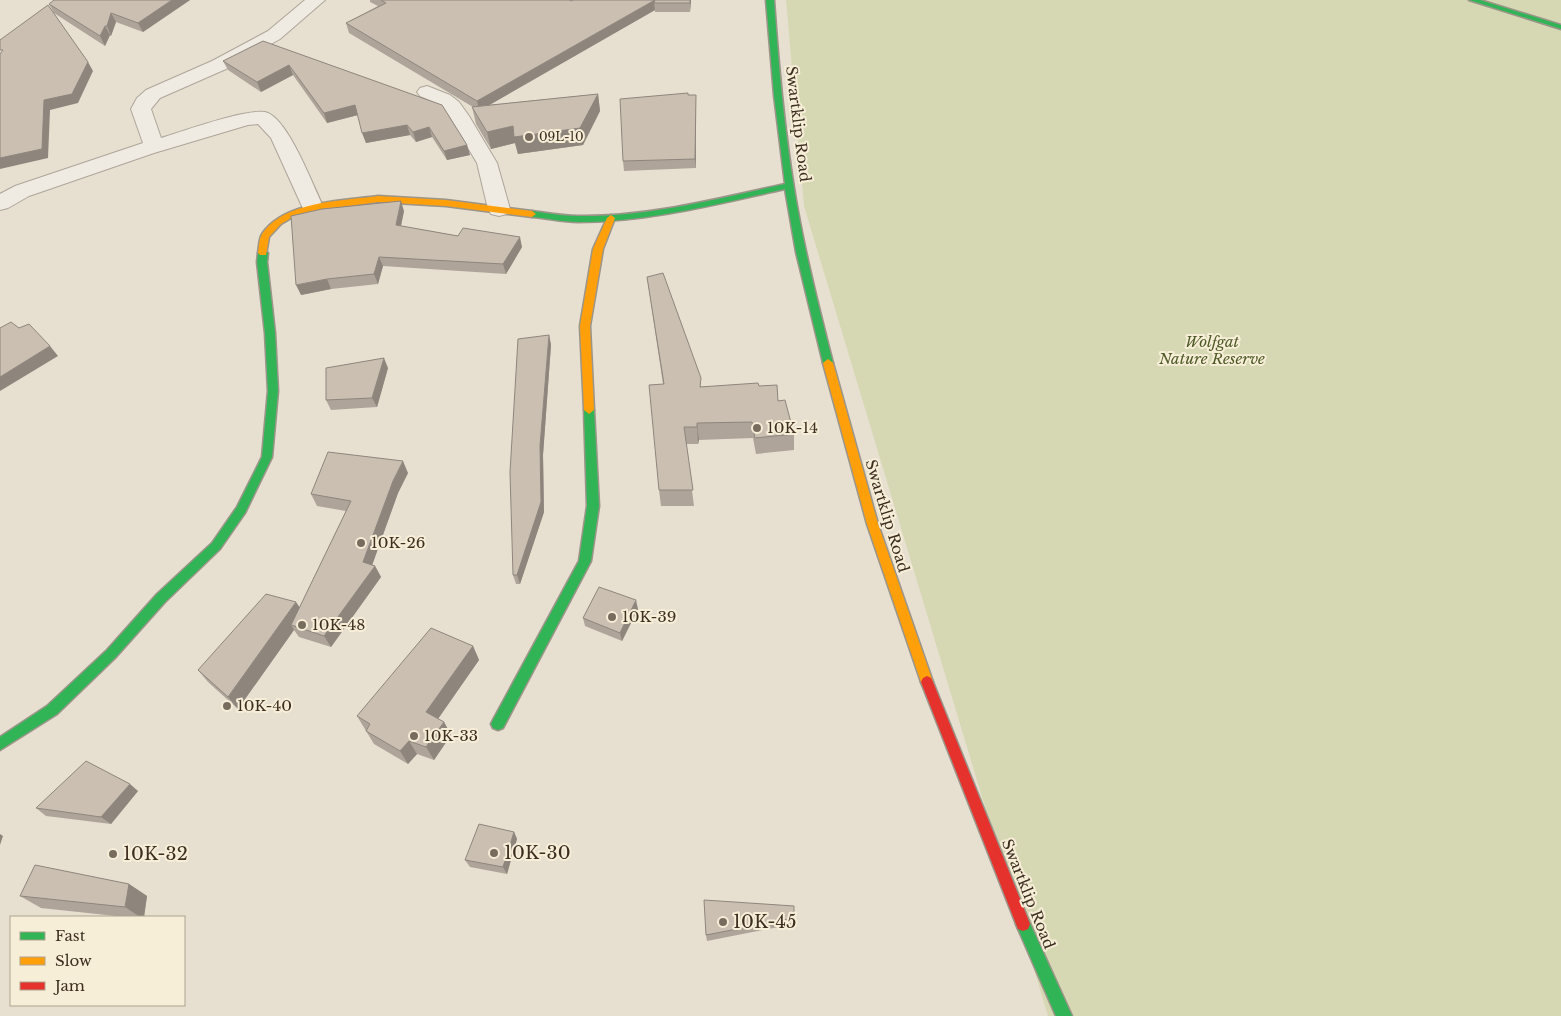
<svg xmlns="http://www.w3.org/2000/svg" width="1561" height="1016" viewBox="0 0 1561 1016" font-family="'Libre Baskerville',serif">
	<style>
		.green { fill: #d6d7b3 }
		.lines { fill: none; stroke-linecap: round; stroke-linejoin: round }
		.street-casing { stroke: #ada599; stroke-width: 2 }
		.fast-casing { stroke: #9c958a; stroke-width: 3 }
		.slow-casing { stroke: #9c958a; stroke-width: 3 }
		.jam-casing { stroke: #9c958a; stroke-width: 3 }
		.street { fill: #efebe3; fill-rule: evenodd }
		.fast { fill: #30b455; fill-rule: evenodd }
		.slow { fill: #ff9f0a; fill-rule: evenodd }
		.jam { fill: #e5322d; fill-rule: evenodd }
		.wall { fill: #afa499 }
		.shaded-wall { fill: #8e867d }
		.building { fill: #cbbfb2; stroke: #8e867d }
		.poi-dot { fill: #786c5e; stroke: #f7eed8; stroke-width: 2 }
		.labels { text-anchor: middle; stroke-width: 4; stroke-linejoin: round; paint-order: stroke }
		.far-poi-label { font-size: 12px; fill: #3d2e20; stroke: #f7eed8; text-anchor: start }
		.street-label { font-size: 15px; fill: #3d2e20; stroke: #f7eed8 }
		.park-label { font-size: 15px; font-style: italic; fill: #4d5a26; stroke: #f7eed8 }
		.poi-label { font-size: 15px; fill: #3d2e20; stroke: #f7eed8; text-anchor: start }
		.near-poi-label { font-size: 18px; fill: #3d2e20; stroke: #f7eed8; text-anchor: start }
	</style>
	<rect width="100%" height="100%" fill="#e7e0d1"/>
	<path class="green" d="M 786,0 L 1561,0 L 1561,1016 L 1048,1016 L 804,206 Z"/>
	<g class="lines">
		<g class="street-casing">
			<g id="street">
				<path d="M 305,0 L 325,0 L 280,39 L 226,69 L 160,98 L 151,109 L 161,138 C 181,132 252,106 268,113 C 290,123 313,186 324,208 L 321,213 L 313,215 L 305,213 L 271,138 L 258,124 L 248,125 L 154,153 L 29,196 L 8,208 L 0,210 L 0,194 L 15,186 L 143,143 L 131,109 L 137,98 L 146,90 L 212,61 L 268,31 Z"/>
				<path d="M 427,86 L 450,95 L 459,102 L 469,116 L 497,163 L 510,209 L 507,214 L 499,216 L 491,214 L 488,209 L 477,163 L 449,116 L 436,103 L 420,96 L 417,92 L 420,88 Z"/>
			</g>
		</g>
		<g class="fast-casing">
			<g id="fast">
				<path d="M 766,0 L 774,0 C 779,74 786,150 800,222 C 809,270 821,316 833,363 L 828,367 L 823,363 L 796,252 L 785,189 C 717,204 648,222 578,222 C 562,222 547,218 532,217 L 528,214 L 532,211 C 547,213 562,216 578,216 C 648,217 716,199 785,184 L 774,95 Z"/>
				<path d="M 1469,0 L 1480,0 L 1561,25 L 1561,29 Z"/>
				<path d="M 263,250 L 268,253 L 267,262 L 275,333 L 278,391 L 272,457 L 245,513 L 220,549 L 165,602 L 115,658 L 57,714 L 0,750 L 0,737 L 47,706 L 107,650 L 157,594 L 212,543 L 237,507 L 262,457 L 268,391 L 265,333 L 257,262 L 258,253 Z"/>
				<path d="M 589,406 L 594,410 L 599,506 L 591,561 L 503,728 L 498,730 L 493,728 L 491,724 L 493,720 L 579,561 L 587,506 L 584,410 Z"/>
				<path d="M 1023,917 L 1028,919 L 1072,1016 L 1056,1016 L 1016,924 L 1018,919 Z"/>
			</g>
		</g>
		<g class="slow-casing">
			<g id="slow">
				<path d="M 378,196 L 446,200 L 532,211 L 536,214 L 532,217 L 446,206 L 378,202 L 313,211 L 296,215 L 281,224 L 269,237 L 266,255 L 260,255 L 258,253 C 259,247 259,239 262,234 C 284,201 342,201 378,196 Z"/>
				<path d="M 611,215 L 615,218 L 603,249 L 590,326 L 594,410 L 589,414 L 584,410 L 580,326 L 593,249 L 607,218 Z"/>
				<path d="M 828,359 L 833,363 L 878,524 L 933,682 L 931,686 L 927,688 L 923,686 L 921,682 L 867,524 L 823,363 Z"/>
			</g>
		</g>
		<g class="jam-casing">
			<path id="jam" d="M 927,676 L 931,678 L 933,682 L 1030,924 L 1028,929 L 1023,931 L 1018,929 L 1016,924 L 921,682 L 923,678 Z"/>
		</g>
		<use href="#street" class="street"/>
		<use href="#fast" class="fast"/>
		<use href="#slow" class="slow"/>
		<use href="#jam" class="jam"/>
	</g>
	<g class="wall">
		<path d="M 190,0 L 143,32 L 116,22 L 111,36 L 110,35 L 105,46 L 54,13 L 49,4 Z"/>
		<path d="M 370,0 L 569,0 L 572,1 L 573,0 L 691,0 L 690,12 L 655,12 L 655,10 L 489,105 L 598,94 L 600,111 L 583,145 L 518,154 L 515,143 L 491,149 L 476,124 L 472,107 L 473,107 L 349,33 L 346,23 L 378,6 L 370,2 Z"/>
		<path d="M 263,41 L 467,145 L 470,155 L 447,160 L 432,137 L 416,142 L 410,135 L 366,143 L 358,115 L 327,123 L 293,75 L 261,92 L 228,70 L 223,61 Z"/>
		<path d="M 688,95 L 696,104 L 696,168 L 624,171 L 623,161 Z"/>
		<path d="M 404,211 L 401,226 L 522,247 L 506,274 L 383,266 L 378,284 L 331,289 L 301,295 Z"/>
		<path d="M 647,277 L 701,387 L 759,386 L 778,401 L 794,434 L 794,450 L 756,454 L 753,438 L 699,440 L 698,444 L 686,444 L 694,506 L 661,506 L 659,490 L 663,384 Z"/>
		<path d="M 549,335 L 551,345 L 543,455 L 544,512 L 520,584 L 516,584 L 513,575 Z"/>
		<path d="M 388,368 L 377,407 L 331,410 L 326,400 Z"/>
		<path d="M 408,473 L 398,493 L 372,565 L 375,566 L 381,577 L 331,647 L 299,637 L 294,630 L 238,709 L 208,682 L 198,670 L 300,607 L 346,511 L 317,506 L 311,494 Z"/>
		<path d="M 638,609 L 622,641 L 585,626 L 583,618 Z"/>
		<path d="M 473,646 L 479,660 L 438,719 L 444,722 L 451,735 L 434,760 L 417,754 L 408,764 L 374,744 L 357,716 Z"/>
		<path d="M 138,791 L 111,824 L 46,816 L 36,808 Z"/>
		<path d="M 514,832 L 517,839 L 507,874 L 470,867 L 465,860 Z"/>
		<path d="M 129,884 L 147,896 L 144,917 L 125,917 L 41,908 L 20,896 Z"/>
		<path d="M 794,906 L 794,924 L 707,941 L 706,935 Z"/>
	</g>
	<g class="shaded-wall">
		<path d="M 172,0 L 190,0 L 143,32 L 138,23 Z"/>
		<path d="M 655,0 L 654,3 L 655,10 L 479,111 L 477,101 Z"/>
		<path d="M 690,0 L 691,0 L 690,12 Z"/>
		<path d="M 111,13 L 116,22 L 111,36 L 107,26 Z"/>
		<path d="M 105,26 L 110,35 L 105,46 L 100,36 Z"/>
		<path d="M 88,62 L 93,71 L 78,103 L 50,110 L 48,158 L 0,169 L 0,158 L 44,100 Z"/>
		<path d="M 289,65 L 293,75 L 261,92 L 257,82 Z"/>
		<path d="M 598,94 L 600,111 L 583,145 L 518,154 L 515,143 L 491,149 L 487,132 L 513,126 Z"/>
		<path d="M 696,95 L 696,168 L 695,159 Z"/>
		<path d="M 355,105 L 358,115 L 327,123 L 324,113 Z"/>
		<path d="M 407,125 L 410,135 L 366,143 L 362,133 Z"/>
		<path d="M 429,127 L 432,137 L 416,142 L 413,132 Z"/>
		<path d="M 467,145 L 470,155 L 447,160 L 444,151 Z"/>
		<path d="M 401,201 L 404,211 L 399,235 L 396,225 Z"/>
		<path d="M 520,237 L 522,247 L 506,274 L 503,264 Z"/>
		<path d="M 379,257 L 383,266 L 378,284 L 374,274 Z"/>
		<path d="M 327,279 L 331,289 L 301,295 L 296,285 Z"/>
		<path d="M 549,335 L 551,345 L 543,455 L 544,512 L 520,584 L 517,575 L 540,446 Z"/>
		<path d="M 50,346 L 58,356 L 0,391 L 0,377 Z"/>
		<path d="M 384,358 L 388,368 L 377,407 L 372,398 Z"/>
		<path d="M 697,423 L 699,440 L 698,444 L 697,427 Z"/>
		<path d="M 403,461 L 408,473 L 398,493 L 369,574 L 363,562 L 393,481 Z"/>
		<path d="M 375,566 L 381,577 L 331,647 L 324,636 Z"/>
		<path d="M 636,600 L 638,609 L 622,641 L 620,633 Z"/>
		<path d="M 296,602 L 305,615 L 291,625 L 294,630 L 238,709 L 228,697 Z"/>
		<path d="M 473,646 L 479,660 L 433,726 L 426,712 Z"/>
		<path d="M 444,722 L 451,735 L 434,760 L 426,747 Z"/>
		<path d="M 409,741 L 417,754 L 408,764 L 400,751 Z"/>
		<path d="M 130,784 L 138,791 L 111,824 L 101,817 Z"/>
		<path d="M 514,832 L 517,839 L 507,874 L 503,867 Z"/>
		<path d="M 0,834 L 3,836 L 0,845 Z"/>
		<path d="M 129,884 L 147,896 L 144,917 L 140,917 L 125,907 Z"/>
	</g>
	<g class="building">
		<path d="M 54,0 L 172,0 L 138,23 L 111,13 L 107,26 L 105,26 L 100,36 L 49,4 Z"/>
		<path d="M 381,0 L 569,0 L 572,1 L 573,0 L 655,0 L 477,101 L 346,23 L 386,3 Z"/>
		<path d="M 655,0 L 690,0 L 690,3 L 654,3 Z"/>
		<path d="M 48,5 L 88,62 L 72,94 L 44,100 L 42,149 L 0,158 L 0,54 L 3,50 L 0,50 L 0,40 Z"/>
		<path d="M 263,41 L 442,105 L 467,145 L 444,151 L 429,127 L 413,132 L 407,125 L 362,133 L 355,105 L 324,113 L 289,65 L 257,82 L 223,61 Z"/>
		<path d="M 688,93 L 688,95 L 696,95 L 695,159 L 623,161 L 620,99 Z"/>
		<path d="M 598,94 L 580,128 L 514,137 L 513,126 L 487,132 L 472,107 Z"/>
		<path d="M 401,201 L 396,225 L 458,236 L 463,228 L 520,237 L 503,264 L 379,257 L 374,274 L 327,279 L 296,285 L 291,216 L 322,209 Z"/>
		<path d="M 663,273 L 701,378 L 700,387 L 758,383 L 759,386 L 777,385 L 778,401 L 785,400 L 794,434 L 755,438 L 752,422 L 697,423 L 697,427 L 684,427 L 693,490 L 659,490 L 649,385 L 664,384 L 647,277 Z"/>
		<path d="M 11,322 L 19,328 L 29,324 L 50,346 L 0,377 L 0,328 Z"/>
		<path d="M 549,335 L 540,446 L 541,502 L 517,575 L 513,575 L 510,472 L 518,339 Z"/>
		<path d="M 384,358 L 372,398 L 326,400 L 326,368 Z"/>
		<path d="M 328,452 L 403,461 L 393,481 L 363,562 L 375,566 L 324,636 L 291,625 L 351,501 L 311,494 Z"/>
		<path d="M 599,587 L 636,600 L 620,633 L 583,618 Z"/>
		<path d="M 266,594 L 296,602 L 228,697 L 198,670 Z"/>
		<path d="M 431,628 L 473,646 L 426,712 L 444,722 L 426,747 L 409,741 L 400,751 L 366,731 L 370,724 L 357,716 Z"/>
		<path d="M 86,761 L 130,784 L 101,817 L 36,808 Z"/>
		<path d="M 479,824 L 514,832 L 503,867 L 465,860 Z"/>
		<path d="M 35,865 L 129,884 L 125,907 L 20,896 Z"/>
		<path d="M 704,900 L 794,906 L 794,918 L 706,935 Z"/>
	</g>
	<g class="poi-dot">
		<circle cx="529" cy="137" r="5"/>
		<circle cx="757" cy="428" r="5"/>
		<circle cx="361" cy="543" r="5"/>
		<circle cx="612" cy="617" r="5"/>
		<circle cx="302" cy="625" r="5"/>
		<circle cx="227" cy="706" r="5"/>
		<circle cx="414" cy="736" r="5"/>
		<circle cx="494" cy="853" r="5"/>
		<circle cx="113" cy="854" r="5"/>
		<circle cx="723" cy="922" r="5"/>
	</g>
	<g class="labels">
		<g class="far-poi-label">
			<text x="539" y="141">09L-10</text>
		</g>
		<g class="street-label">
			<text transform="translate(798 124) rotate(83)" y="5">Swartklip Road</text>
			<text transform="translate(887 516) rotate(73)" y="5">Swartklip Road</text>
			<text transform="translate(1028 894) rotate(68)" y="5">Swartklip Road</text>
		</g>
		<g class="park-label">
			<text x="1212" y="347">Wolfgat<tspan x="1212" dy="17">Nature Reserve</tspan></text>
		</g>
		<g class="poi-label">
			<text x="767" y="433">10K-14</text>
			<text x="371" y="548">10K-26</text>
			<text x="622" y="622">10K-39</text>
			<text x="312" y="630">10K-48</text>
			<text x="237" y="711">10K-40</text>
			<text x="424" y="741">10K-33</text>
		</g>
		<g class="near-poi-label">
			<text x="504" y="859">10K-30</text>
			<text x="123" y="860">10K-32</text>
			<text x="733" y="928">10K-45</text>
		</g>
	</g>
	<rect x="10" y="916" width="175" height="90" fill="#f7eed8" stroke="#ada18e"/>
	<rect x="20" y="932" width="25" height="8" fill="#30b455" stroke="#ada18e"/>
	<text x="55" y="941" font-size="15" fill="#3d2e20">Fast</text>
	<rect x="20" y="957" width="25" height="8" fill="#ff9f0a" stroke="#ada18e"/>
	<text x="55" y="966" font-size="15" fill="#3d2e20">Slow</text>
	<rect x="20" y="982" width="25" height="8" fill="#e5322d" stroke="#ada18e"/>
	<text x="55" y="991" font-size="15" fill="#3d2e20">Jam</text>
</svg>
